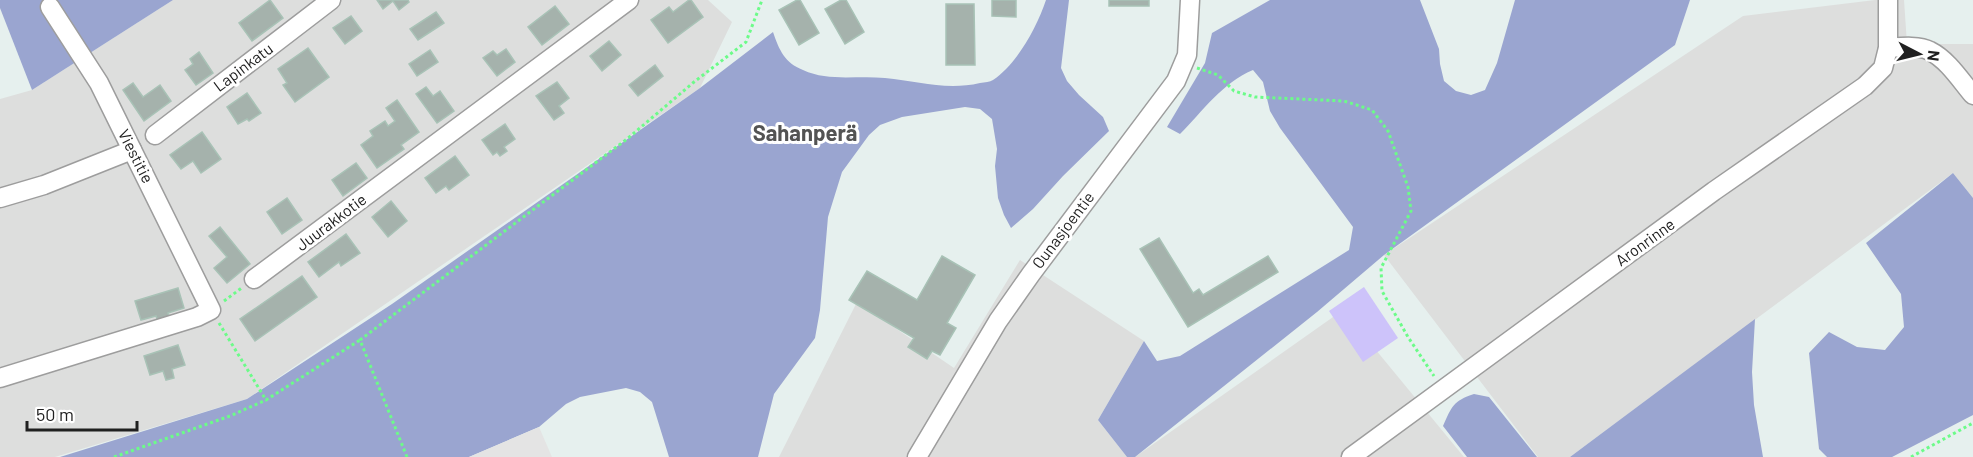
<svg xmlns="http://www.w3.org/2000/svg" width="1973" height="457" viewBox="0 0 1973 457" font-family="Barlow,sans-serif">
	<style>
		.residential { fill: #dddedd }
		.forest { fill: #9aa5d0 }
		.park { fill: #cdc3fa }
		.parking { fill: #e4e4e4 }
		.building { fill: #a5b2ac; stroke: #a8c2b6; stroke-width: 1.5 }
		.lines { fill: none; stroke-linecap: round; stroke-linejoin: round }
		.minor-casing { stroke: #9d9d9d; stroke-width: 21 }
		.path { stroke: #6cfb89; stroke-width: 3; stroke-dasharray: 3 3; stroke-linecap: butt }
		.minor { stroke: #fff; stroke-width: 18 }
		.labels { text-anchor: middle; stroke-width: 6; stroke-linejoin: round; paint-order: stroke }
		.street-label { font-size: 16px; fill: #202020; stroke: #fff }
		.district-label { font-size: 22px; font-weight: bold; fill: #535353; stroke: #fff }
	</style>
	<rect width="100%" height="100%" fill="#e6f0ee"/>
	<g class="residential">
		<path d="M 173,0 L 708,0 L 732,22 L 700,88 L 247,399 L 55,457 L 0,457 L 0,99 L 32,90 Z"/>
		<path d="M 1875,0 L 1904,0 L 1907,44 L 1973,44 L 1973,198 L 1953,173 L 1570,457 L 1538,457 L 1384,255 L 1743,16 Z"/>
		<path d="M 1020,260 L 1144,341 L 1098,420 L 1127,457 L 779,457 L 857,302 L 954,368 Z"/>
		<path d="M 1343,310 L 1464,457 L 1135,457 Z"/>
	</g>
	<g class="forest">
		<path d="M 0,0 L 173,0 L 32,90 L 0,8 Z"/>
		<path d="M 1046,0 L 1069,0 L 1061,68 L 1067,81 L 1079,95 L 1103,117 L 1109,131 L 1063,176 L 1033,209 L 1011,228 L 1004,215 L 998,198 L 995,166 L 997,149 L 992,119 L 980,109 L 965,107 L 902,117 L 880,125 L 869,135 L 842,172 L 828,217 L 820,310 L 815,338 L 774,394 L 758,457 L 669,457 L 652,402 L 640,392 L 626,388 L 580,397 L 566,404 L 539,427 L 469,457 L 60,457 L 247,399 L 392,304 L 700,88 L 773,32 C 779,50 785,63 803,70 C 829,82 857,75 885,78 C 918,81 946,91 980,83 C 985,82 990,82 993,80 C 1017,64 1037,27 1046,0 Z"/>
		<path d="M 1270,0 L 1420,0 L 1439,49 L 1440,64 L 1444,81 L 1456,91 L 1471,95 L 1485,90 L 1497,63 L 1515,0 L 1690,0 L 1675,45 L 1384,255 L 1317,312 L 1135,457 L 1127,457 L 1098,420 L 1144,341 L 1157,361 L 1180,356 L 1349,250 L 1353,227 L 1280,128 L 1270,111 L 1263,82 L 1253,70 C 1222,83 1203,111 1180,134 L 1167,127 L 1205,63 L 1212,33 Z"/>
		<path d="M 1953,173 L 1973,198 L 1973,415 L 1892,457 L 1827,457 L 1819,449 L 1809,353 L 1829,332 L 1857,347 L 1885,350 L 1904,327 L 1901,294 L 1866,243 Z"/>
		<path d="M 1755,319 L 1752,372 L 1754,405 L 1763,457 L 1570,457 Z"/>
		<path d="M 1474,394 L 1489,397 L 1537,457 L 1467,457 L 1443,426 C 1452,406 1453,401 1474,394 Z"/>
	</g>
	<path class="park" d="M 1364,287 L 1398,338 L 1363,362 L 1329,311 Z"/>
	<path class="parking" d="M 539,427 L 552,457 L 469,457 Z"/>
	<g class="building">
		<path d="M 270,0 L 283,18 L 252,41 L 239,23 Z"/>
		<path d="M 377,0 L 408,0 L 409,2 L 399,10 L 393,1 L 383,9 Z"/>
		<path d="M 689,0 L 691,0 L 703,17 L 668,43 L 651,20 L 669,7 L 673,12 Z"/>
		<path d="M 797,0 L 800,0 L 819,33 L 799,45 L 779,10 Z"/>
		<path d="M 841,0 L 846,0 L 864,32 L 845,44 L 825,9 Z"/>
		<path d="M 992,0 L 1016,0 L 1016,17 L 992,16 Z"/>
		<rect x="1109" y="0" width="40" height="6"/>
		<path d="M 946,4 L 974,4 L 975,65 L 946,65 Z"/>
		<path d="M 555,6 L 569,24 L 542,45 L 528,27 Z"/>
		<path d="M 436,12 L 444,23 L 418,40 L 410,29 Z"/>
		<path d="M 351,16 L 362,31 L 345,44 L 333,28 Z"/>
		<path d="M 609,41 L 621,55 L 602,71 L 590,56 Z"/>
		<path d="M 308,48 L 329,77 L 295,102 L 283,85 L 287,83 L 278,69 Z"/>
		<path d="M 506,49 L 515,62 L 497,76 L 483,58 L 493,51 L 497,55 Z"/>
		<path d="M 430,50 L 438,62 L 417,76 L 409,64 Z"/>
		<path d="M 199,52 L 213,73 L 196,85 L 185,70 L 193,64 L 190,59 Z"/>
		<path d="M 655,65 L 663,76 L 638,96 L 629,85 Z"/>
		<path d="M 557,82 L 569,98 L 559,106 L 564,113 L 554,120 L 536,96 Z"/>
		<path d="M 133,83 L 143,97 L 160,85 L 171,101 L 144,121 L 123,90 Z"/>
		<path d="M 426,87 L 433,96 L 440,91 L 454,111 L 437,123 L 416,94 Z"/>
		<path d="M 247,93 L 261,113 L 249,121 L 247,119 L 238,124 L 227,107 Z"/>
		<path d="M 397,100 L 419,132 L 401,145 L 404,149 L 377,168 L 361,145 L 373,136 L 370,131 L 385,121 L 388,126 L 395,121 L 386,108 Z"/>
		<path d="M 505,124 L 515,139 L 504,147 L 507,151 L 500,156 L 497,152 L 493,155 L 482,140 Z"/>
		<path d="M 202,132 L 221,159 L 201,173 L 193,161 L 181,169 L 170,155 Z"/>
		<path d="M 455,156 L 469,175 L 449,190 L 446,186 L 436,193 L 425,178 Z"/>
		<path d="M 356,163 L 367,178 L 343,196 L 332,180 Z"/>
		<path d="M 287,198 L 302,220 L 282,234 L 267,212 Z"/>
		<path d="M 391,201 L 407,221 L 388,237 L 372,217 Z"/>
		<path d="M 220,227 L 250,264 L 227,283 L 214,268 L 227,257 L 209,236 Z"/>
		<path d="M 346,234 L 360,253 L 341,266 L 339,262 L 319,277 L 308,262 Z"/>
		<path d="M 1159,238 L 1193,293 L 1199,289 L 1203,295 L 1268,256 L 1278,272 L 1188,327 L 1140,249 Z"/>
		<path d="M 942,256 L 975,275 L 947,323 L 956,328 L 940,355 L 932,351 L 927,359 L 908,347 L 914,338 L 849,300 L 867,271 L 917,300 Z"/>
		<path d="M 302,276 L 317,297 L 255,341 L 240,319 Z"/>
		<path d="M 178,288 L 184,308 L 168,313 L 170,319 L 158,322 L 156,316 L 141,320 L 135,301 Z"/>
		<path d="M 178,345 L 185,365 L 172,369 L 174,378 L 166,380 L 163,371 L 150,375 L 144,356 Z"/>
	</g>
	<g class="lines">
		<g class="minor-casing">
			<g id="minor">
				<path d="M 1888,48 C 1901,47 1919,45 1930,51 C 1948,60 1961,81 1973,95"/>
				<path d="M 155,135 L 331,0"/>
				<path d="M 0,198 L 44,185 L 132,150"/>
				<path d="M 254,279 L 629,0"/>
				<path d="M 0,378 L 197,317 L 211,310 L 99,83 L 50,7"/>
				<path d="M 917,457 L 998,321 L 1031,274 L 1176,81 L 1187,55 L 1190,0"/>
				<path d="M 1351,457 L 1714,191 L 1865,86 L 1883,68 L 1888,48 L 1888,0"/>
			</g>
		</g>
		<g class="path">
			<path d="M 1197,68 L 1218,75 L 1234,91 L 1255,97 L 1344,101 L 1372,110 L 1388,131 L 1408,187 L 1411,211 L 1381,268 L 1382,291 L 1408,337 L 1434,376"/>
			<path d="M 224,301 L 243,287"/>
			<path d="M 219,323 L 266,400 L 360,340"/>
			<path d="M 114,457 L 230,416 L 266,400"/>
			<path d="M 407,457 L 360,340 L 627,139 L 694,82 L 746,42 L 762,0"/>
			<path d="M 1911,457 L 1973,423"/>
		</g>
		<use href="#minor" class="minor"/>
	</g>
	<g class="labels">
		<g class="street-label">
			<text transform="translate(243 67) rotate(-37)" y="6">Lapinkatu</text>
			<text transform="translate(136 156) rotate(63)" y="6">Viestitie</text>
			<text transform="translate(331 222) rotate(-37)" y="6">Juurakkotie</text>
			<text transform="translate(1063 230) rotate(-53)" y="6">Ounasjoentie</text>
			<text transform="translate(1645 242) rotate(-36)" y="6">Aronrinne</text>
		</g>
		<g class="district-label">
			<text x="805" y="141">Sahanperä</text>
		</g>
	</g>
	<g transform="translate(1919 54) rotate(97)" stroke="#ffffff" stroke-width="4.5" paint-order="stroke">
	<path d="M0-4.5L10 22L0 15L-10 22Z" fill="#202020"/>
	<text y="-9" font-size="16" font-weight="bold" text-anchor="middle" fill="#202020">N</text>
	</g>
	<path d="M27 421v9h110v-9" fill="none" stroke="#202020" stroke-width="3"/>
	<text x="36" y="421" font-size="18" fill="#202020" stroke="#ffffff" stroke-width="4.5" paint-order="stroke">50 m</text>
</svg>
